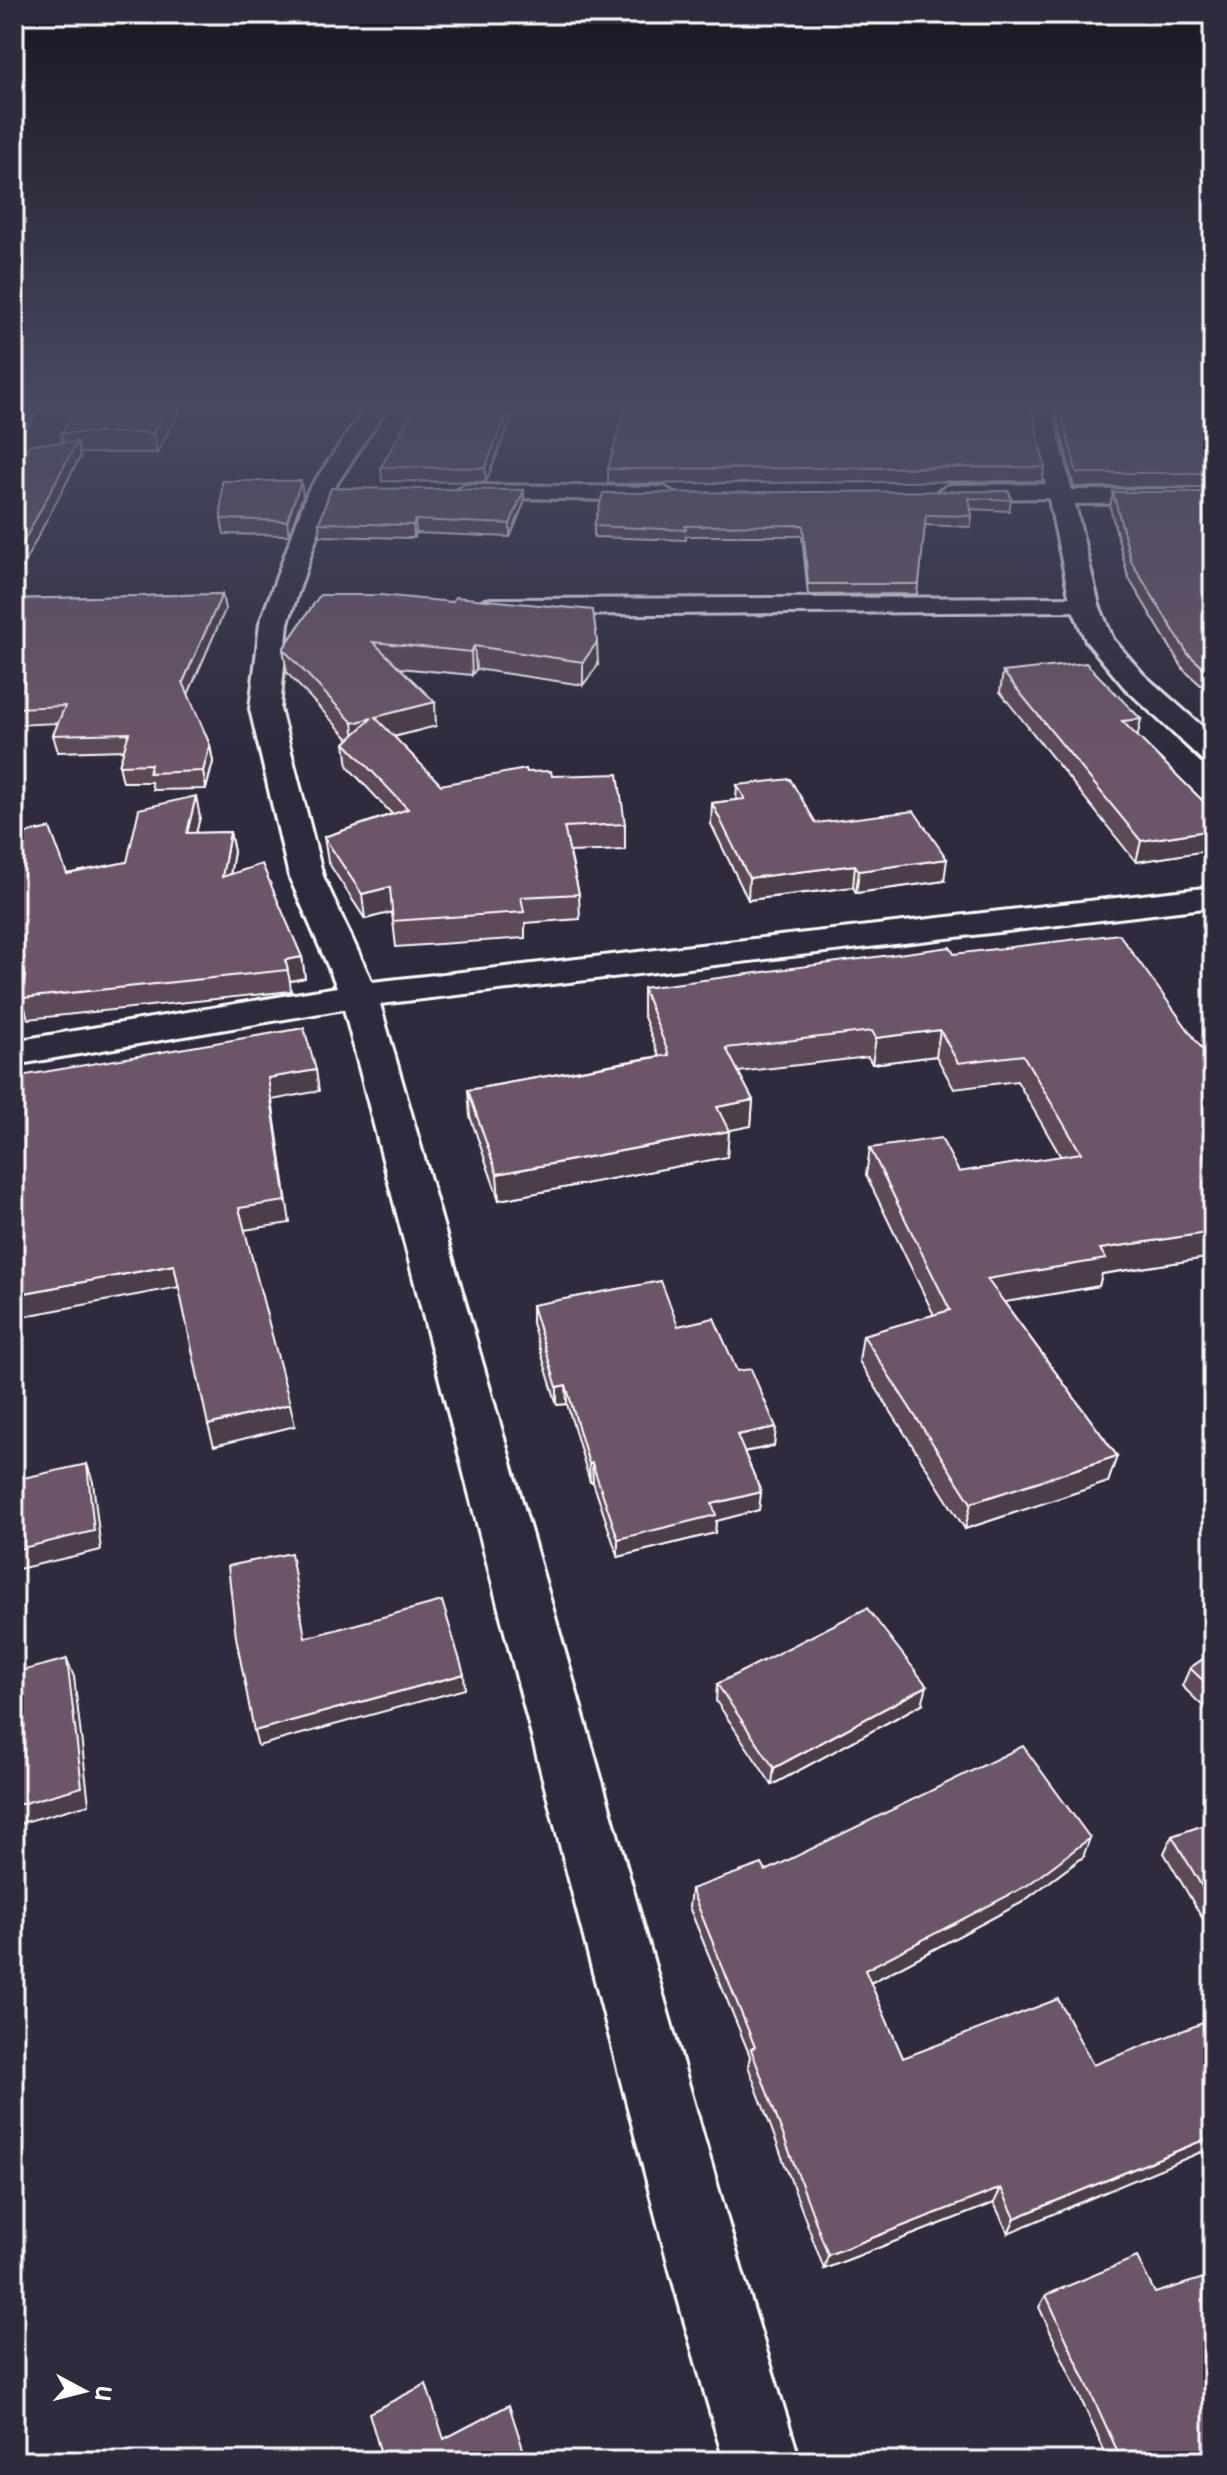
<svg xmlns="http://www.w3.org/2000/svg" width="1227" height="2475" viewBox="0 0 1227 2475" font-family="Mali,sans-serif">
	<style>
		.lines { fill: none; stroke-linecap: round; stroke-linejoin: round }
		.street-casing { stroke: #fff; stroke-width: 6 }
		.secondary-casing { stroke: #fff; stroke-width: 6 }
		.highway-casing { stroke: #fff; stroke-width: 6 }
		.street { fill: #2f2a3d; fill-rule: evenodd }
		.secondary { fill: #2f2a3d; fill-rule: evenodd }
		.highway { fill: #766a54; fill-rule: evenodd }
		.wall { fill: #5d4959; stroke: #fff; stroke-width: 2 }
		.shaded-wall { fill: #4c3c48; stroke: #fff; stroke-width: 2 }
		.building { fill: #6c5567; stroke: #fff; stroke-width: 2 }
	</style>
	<rect width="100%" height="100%" fill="#2f2a3d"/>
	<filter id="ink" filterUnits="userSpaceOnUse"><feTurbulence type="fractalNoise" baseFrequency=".0125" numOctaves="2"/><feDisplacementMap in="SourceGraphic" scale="16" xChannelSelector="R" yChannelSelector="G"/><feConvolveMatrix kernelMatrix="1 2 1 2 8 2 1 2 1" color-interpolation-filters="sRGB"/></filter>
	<g filter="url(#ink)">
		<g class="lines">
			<g class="street-casing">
				<g id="street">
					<path d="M 365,408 L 387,408 L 332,491 L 288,623 L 280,709 L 323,876 L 372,982 L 1213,887 L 1213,907 L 380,1004 L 742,2271 L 800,2461 L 724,2461 L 670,2271 L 344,1009 L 14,1065 L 14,1041 L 337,987 L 289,876 L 250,709 L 260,623 L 308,491 Z"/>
					<path d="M 1058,484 L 1069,490 L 1213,489 L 1213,503 L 1060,504 L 1049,498 L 949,499 L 937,492 L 949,485 Z"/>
					<path d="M 465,485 L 664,487 L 676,494 L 664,501 L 456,497 L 453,492 Z"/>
					<path d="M 1085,597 L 1095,599 L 1099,605 L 1095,611 L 491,615 L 481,613 L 477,607 L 481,601 L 491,599 Z"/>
				</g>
			</g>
			<g class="secondary-casing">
				<path id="secondary" d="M 1030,408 L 1052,408 L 1099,605 L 1113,639 L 1144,675 L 1213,736 L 1213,762 L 1202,760 L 1124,687 L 1086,641 L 1071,605 Z"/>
			</g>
			<g class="highway-casing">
				<path id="highway" d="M 37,408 L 22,431 L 14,433 L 15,408 Z"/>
			</g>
			<use href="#street" class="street"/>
			<use href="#secondary" class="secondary"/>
			<use href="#highway" class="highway"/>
		</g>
		<g class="wall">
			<path d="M 181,408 L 157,453 L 79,453 L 80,457 L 63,443 L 61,433 Z"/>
			<path d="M 515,408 L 486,482 L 382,481 L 381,467 Z"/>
			<path d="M 1055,408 L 1213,408 L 1213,487 L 1074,487 Z"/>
			<path d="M 1045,467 L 1042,481 L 608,484 L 608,469 Z"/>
			<path d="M 524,490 L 524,503 L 510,537 L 416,533 L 414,538 L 320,536 L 319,523 Z"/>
			<path d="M 1009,491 L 1011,500 L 1009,511 L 971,509 L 972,516 L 971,527 L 925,525 L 917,594 L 808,595 L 802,536 L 686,536 L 686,540 L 594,537 L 594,526 Z"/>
			<path d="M 1113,492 L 1213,492 L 1213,696 L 1184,670 L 1128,577 L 1110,507 Z"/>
			<path d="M 303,496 L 289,535 L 224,534 L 221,519 Z"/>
			<path d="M 222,594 L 225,610 L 188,694 L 210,745 L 213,762 L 206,789 L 153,790 L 151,782 L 123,782 L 119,765 L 124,750 L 58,752 L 53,735 L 58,723 L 14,725 L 14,599 Z"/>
			<path d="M 320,595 L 598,665 L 583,685 L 476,669 L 472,675 L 399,668 L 436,726 L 394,737 L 441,785 L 527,772 L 552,776 L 625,824 L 625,850 L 570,852 L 579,894 L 580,919 L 525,923 L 525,938 L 396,947 L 392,912 L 365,919 L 328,862 L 324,837 L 392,814 L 348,767 L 345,743 L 349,739 L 287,673 L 283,649 Z"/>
			<path d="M 1003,672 L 1141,719 L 1137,736 L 1213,811 L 1213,850 L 1136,862 L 1000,692 Z"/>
			<path d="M 737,785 L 816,823 L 944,881 L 856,893 L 853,887 L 748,900 L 711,824 L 712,803 L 736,800 Z"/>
			<path d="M 200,817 L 196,833 L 230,832 L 234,852 L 230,874 L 302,957 L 305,978 L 290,981 L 291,991 L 28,1019 L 22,998 L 22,995 L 14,996 L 14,836 L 67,874 L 127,862 Z"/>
			<path d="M 954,954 L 1213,1064 L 1213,1257 L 1102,1274 L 1099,1286 L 1004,1302 L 1117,1456 L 1108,1482 L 965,1529 L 859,1361 L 863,1335 L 934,1315 L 866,1175 L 870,1148 L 959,1172 L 1061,1157 L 1017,1081 L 954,1089 L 936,1056 L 872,1064 L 868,1057 L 738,1072 L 753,1100 L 751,1126 L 729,1130 L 727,1157 L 499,1200 L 470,1116 L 468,1090 L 659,1056 L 643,1014 L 643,988 Z"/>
			<path d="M 532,1305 L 678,1326 L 737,1371 L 776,1427 L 774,1446 L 744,1452 L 761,1492 L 759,1510 L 716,1521 L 715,1533 L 618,1557 L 593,1482 L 590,1482 L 567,1404 L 557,1405 L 532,1323 Z"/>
			<path d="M 1213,1652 L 1213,1716 L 1182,1686 L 1190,1668 Z"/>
			<path d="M 717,1684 L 922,1704 L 772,1785 L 716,1701 Z"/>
			<path d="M 1213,1822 L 1213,1936 L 1164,1853 L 1172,1836 Z"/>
			<path d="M 1083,1857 L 1021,1903 L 870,1983 L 903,2058 L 1093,2065 L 1008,2233 L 994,2203 L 824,2269 L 748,2066 L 750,2056 L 689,1907 L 691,1889 L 766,1871 Z"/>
			<path d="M 1155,2293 L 1213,2461 L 1109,2461 L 1039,2307 L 1046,2295 Z"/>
		</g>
		<g class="shaded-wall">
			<path d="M 167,408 L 181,408 L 157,453 L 153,433 Z"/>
			<path d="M 509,408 L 515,408 L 486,482 L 485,468 Z"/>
			<path d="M 77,442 L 80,457 L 14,582 L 14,559 Z"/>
			<path d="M 301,481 L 303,496 L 289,535 L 287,521 Z"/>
			<path d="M 524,490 L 524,503 L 510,537 L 510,524 Z"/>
			<path d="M 415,520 L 416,533 L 414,538 L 413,525 Z"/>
			<path d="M 222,594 L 225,610 L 186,699 L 183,682 Z"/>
			<path d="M 597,642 L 598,665 L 583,685 L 583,662 Z"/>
			<path d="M 474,646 L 476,669 L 472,675 L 471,652 Z"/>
			<path d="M 435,702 L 436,726 L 377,741 L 375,717 Z"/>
			<path d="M 372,718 L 356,747 L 353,723 Z"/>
			<path d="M 1141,719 L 1137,739 L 1122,721 Z"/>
			<path d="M 210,745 L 213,762 L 206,789 L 203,771 Z"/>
			<path d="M 196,796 L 200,817 L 191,854 L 187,833 Z"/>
			<path d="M 1213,830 L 1213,850 L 1136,862 L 1141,841 Z"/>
			<path d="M 230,832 L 234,852 L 226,898 L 222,877 Z"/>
			<path d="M 947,859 L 944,881 L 856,893 L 859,871 Z"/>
			<path d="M 855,865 L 853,887 L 748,900 L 749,878 Z"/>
			<path d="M 390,887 L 393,912 L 365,919 L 362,894 Z"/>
			<path d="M 302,957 L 305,978 L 290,981 L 285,960 Z"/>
			<path d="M 25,972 L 31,994 L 14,996 L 14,974 Z"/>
			<path d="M 940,1030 L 936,1056 L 872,1064 L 876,1038 Z"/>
			<path d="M 316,1070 L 319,1091 L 272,1100 L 290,1223 L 244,1230 L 239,1208 L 268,1078 Z"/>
			<path d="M 753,1100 L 751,1126 L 716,1133 L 717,1107 Z"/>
			<path d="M 729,1131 L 727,1157 L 499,1200 L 497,1174 Z"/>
			<path d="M 1213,1232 L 1213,1257 L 1102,1274 L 1099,1286 L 982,1306 L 987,1279 L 1100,1249 Z"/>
			<path d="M 174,1265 L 179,1287 L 14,1318 L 14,1295 Z"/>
			<path d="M 566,1385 L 567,1404 L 557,1405 L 557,1387 Z"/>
			<path d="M 290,1404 L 295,1426 L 214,1446 L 208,1425 Z"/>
			<path d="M 776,1427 L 774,1446 L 736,1453 L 737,1435 Z"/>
			<path d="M 1117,1456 L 1108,1482 L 965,1529 L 971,1503 Z"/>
			<path d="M 592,1463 L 593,1482 L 590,1482 L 589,1464 Z"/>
			<path d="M 87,1464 L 93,1482 L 101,1550 L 14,1570 L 14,1550 Z"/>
			<path d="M 761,1492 L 759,1510 L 716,1521 L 715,1533 L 618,1557 L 618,1539 L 712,1504 Z"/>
			<path d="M 67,1659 L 74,1677 L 89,1804 L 14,1825 L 14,1806 Z"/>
			<path d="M 464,1674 L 465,1689 L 258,1746 L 254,1731 Z"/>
			<path d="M 927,1686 L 922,1704 L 772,1785 L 774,1768 Z"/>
			<path d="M 1090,1838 L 1083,1857 L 1021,1903 L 861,1988 L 865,1970 Z"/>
			<path d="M 1213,2136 L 1213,2147 L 1008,2233 L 1015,2218 Z"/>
			<path d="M 1001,2188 L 994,2203 L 824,2269 L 828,2255 Z"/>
		</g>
		<g class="building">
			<path d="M 77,408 L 167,408 L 153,433 L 61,433 Z"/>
			<path d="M 414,408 L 509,408 L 485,468 L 381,467 Z"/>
			<path d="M 625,408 L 946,408 L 1032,410 L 1045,467 L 608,469 Z"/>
			<path d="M 1060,408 L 1213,408 L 1213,473 L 1077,473 Z"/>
			<path d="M 77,442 L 14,559 L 14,471 L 30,444 Z"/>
			<path d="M 222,481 L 301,481 L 287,521 L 221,519 Z"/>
			<path d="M 331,488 L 524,490 L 510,524 L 415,520 L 413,525 L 319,523 Z"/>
			<path d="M 1009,491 L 1011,500 L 969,498 L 972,516 L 926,515 L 919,584 L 808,584 L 803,525 L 685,526 L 686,530 L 594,526 L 603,493 Z"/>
			<path d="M 1113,492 L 1213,492 L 1213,676 L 1188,654 L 1131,561 Z"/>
			<path d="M 222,594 L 183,682 L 210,745 L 203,771 L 149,773 L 151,764 L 119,765 L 129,733 L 53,735 L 65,706 L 14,708 L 14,599 Z"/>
			<path d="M 320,595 L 380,595 L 452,602 L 455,597 L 593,610 L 597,642 L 583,662 L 474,646 L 471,652 L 373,642 L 435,702 L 375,717 L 441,785 L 526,769 L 527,772 L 551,771 L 552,776 L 618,774 L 625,824 L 564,827 L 579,894 L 521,897 L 524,912 L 393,921 L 390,887 L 362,894 L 324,837 L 408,809 L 345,743 L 372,718 L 353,723 L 283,649 Z"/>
			<path d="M 1086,663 L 1141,719 L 1122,721 L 1213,811 L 1213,830 L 1141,841 L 1003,672 Z"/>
			<path d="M 790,779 L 816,823 L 914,811 L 947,859 L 859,871 L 855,865 L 749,878 L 712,803 L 745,799 L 737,785 Z"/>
			<path d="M 196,796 L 187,833 L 230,832 L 222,877 L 262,864 L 302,957 L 285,960 L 288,970 L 22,998 L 25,972 L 14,974 L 14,836 L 50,828 L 67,874 L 127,862 L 139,809 Z"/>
			<path d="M 1119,934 L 1213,1064 L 1213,1232 L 1100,1249 L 1106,1259 L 987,1279 L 1117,1456 L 971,1503 L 863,1335 L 950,1310 L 870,1148 L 941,1138 L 959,1172 L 1081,1153 L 1023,1055 L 958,1063 L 940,1030 L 876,1038 L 872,1031 L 726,1048 L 753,1100 L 717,1107 L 729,1131 L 497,1174 L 468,1090 L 669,1055 L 643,988 L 950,947 L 954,954 Z"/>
			<path d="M 304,1028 L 316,1070 L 268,1078 L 286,1201 L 239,1208 L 290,1404 L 208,1425 L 174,1265 L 14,1295 L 14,1077 Z"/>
			<path d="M 661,1281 L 678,1326 L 714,1318 L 737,1371 L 751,1369 L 776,1427 L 737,1435 L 761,1492 L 712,1504 L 716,1515 L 618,1539 L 592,1463 L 589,1464 L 566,1385 L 557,1387 L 532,1305 Z"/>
			<path d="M 87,1464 L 94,1531 L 14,1550 L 14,1480 Z"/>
			<path d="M 291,1553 L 305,1638 L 442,1601 L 464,1674 L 254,1731 L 236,1637 L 228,1566 Z"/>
			<path d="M 867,1608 L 927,1686 L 774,1768 L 717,1684 Z"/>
			<path d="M 1213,1652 L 1213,1690 L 1190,1668 Z"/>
			<path d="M 67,1659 L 82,1787 L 14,1806 L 14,1673 Z"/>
			<path d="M 1023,1746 L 1090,1838 L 1028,1885 L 865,1970 L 903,2058 L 1058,1999 L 1093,2065 L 1213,2019 L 1213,2136 L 1015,2218 L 1001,2188 L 828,2255 L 751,2049 L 755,2047 L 691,1889 L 762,1864 L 766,1871 Z"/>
			<path d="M 1213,1822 L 1213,1905 L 1172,1836 Z"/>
			<path d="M 1137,2257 L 1155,2293 L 1213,2275 L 1213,2461 L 1122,2461 L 1046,2295 Z"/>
			<path d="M 426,2384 L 444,2439 L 509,2405 L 527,2461 L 383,2461 L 369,2413 Z"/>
		</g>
	</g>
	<linearGradient id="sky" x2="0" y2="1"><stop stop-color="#1a1722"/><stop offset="0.54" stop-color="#474a62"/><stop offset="1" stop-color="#474a62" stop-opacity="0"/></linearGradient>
	<rect width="1227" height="755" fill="url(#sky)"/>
	<rect width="1227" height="2475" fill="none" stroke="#2f2a3d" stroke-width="48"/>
	<rect x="24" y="24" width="1179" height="2427" fill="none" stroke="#fff" stroke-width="3" filter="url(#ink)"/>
	<g transform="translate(84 2391) rotate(97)" stroke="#2f2a3d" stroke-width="6" paint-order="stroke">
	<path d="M0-6L14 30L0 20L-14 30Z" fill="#ffffff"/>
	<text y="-12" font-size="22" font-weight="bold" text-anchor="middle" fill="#ffffff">U</text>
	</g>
</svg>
